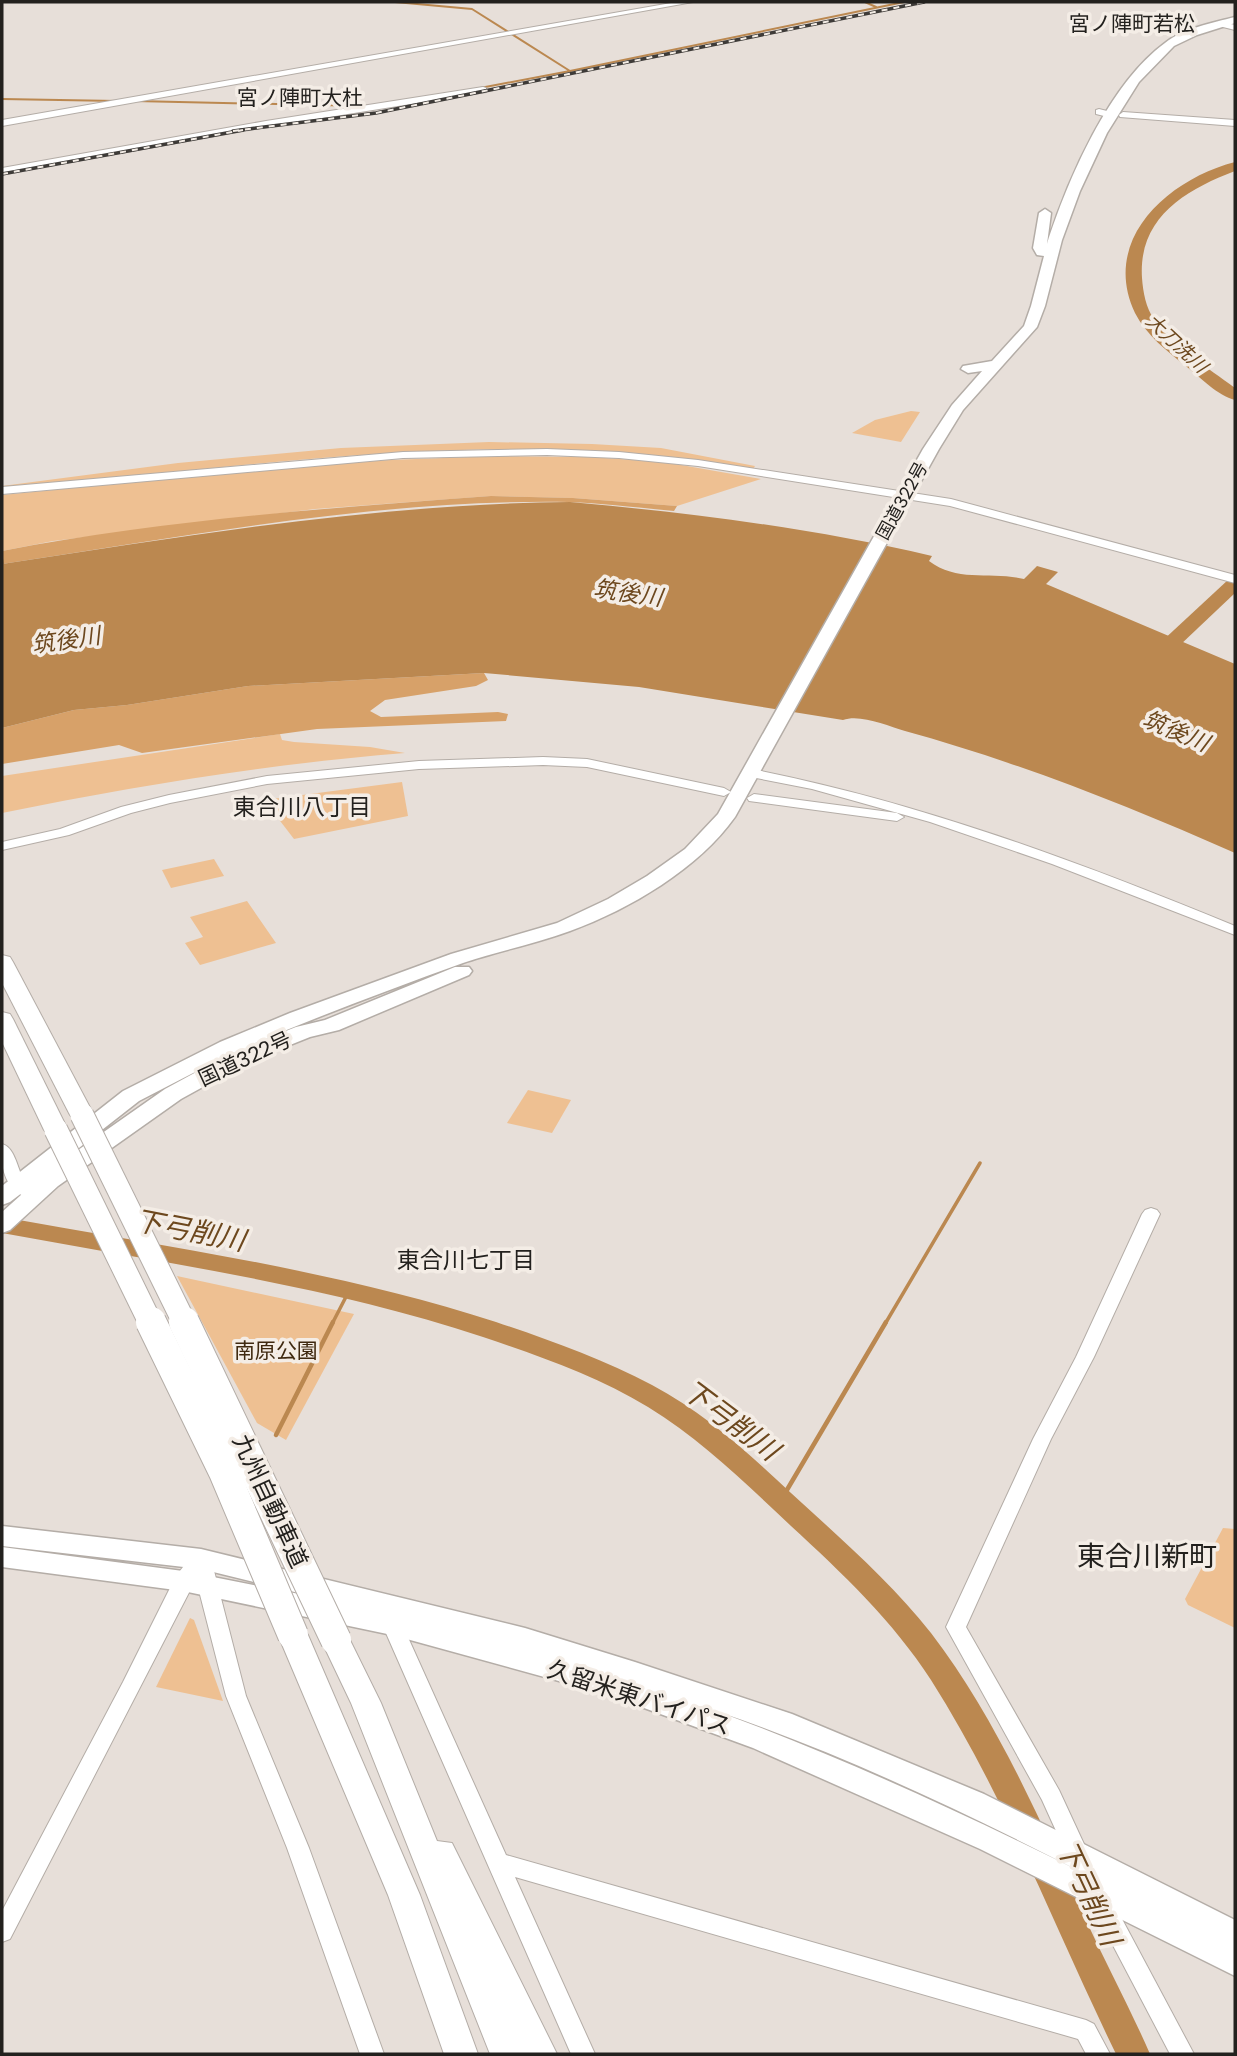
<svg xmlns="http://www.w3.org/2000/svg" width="1237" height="2056" viewBox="0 0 1237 2056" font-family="Poppins,'Noto Sans JP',sans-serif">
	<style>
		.green { fill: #eec092 }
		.forest { fill: #d7a169 }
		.water { fill: #bb8850 }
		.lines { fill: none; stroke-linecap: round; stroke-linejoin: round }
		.stream-far3 { stroke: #bb8850; stroke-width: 2 }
		.stream-far2 { stroke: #bb8850; stroke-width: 2.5 }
		.stream-far1 { stroke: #bb8850; stroke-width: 3.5 }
		.stream { stroke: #bb8850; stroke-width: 4.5 }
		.river { fill: #bb8850; fill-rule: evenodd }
		.tertiary-casing { stroke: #b4ada7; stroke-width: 2 }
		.trunk-casing { stroke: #b4ada7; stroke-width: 3 }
		.motorway-casing { stroke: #b4ada7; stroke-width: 2 }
		.tertiary { fill: #fff; fill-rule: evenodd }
		.trunk { fill: #fff; fill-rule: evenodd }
		.motorway { fill: #fff; fill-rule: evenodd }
		.rail-casing { stroke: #3e3b38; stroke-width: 3.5 }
		.rail { stroke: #f4ede6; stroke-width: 2; stroke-dasharray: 6; stroke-linecap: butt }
		.motorway-bridge-far1-casing { stroke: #b4ada7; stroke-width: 25; stroke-linecap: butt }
		.motorway-bridge-casing { stroke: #b4ada7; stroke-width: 32; stroke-linecap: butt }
		.motorway-bridge-far1 { stroke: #fff; stroke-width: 23 }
		.motorway-bridge { stroke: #fff; stroke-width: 30 }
		.labels { text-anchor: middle; stroke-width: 7; stroke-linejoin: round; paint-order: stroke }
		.far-street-label { font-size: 18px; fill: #23211e; stroke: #f4ede6 }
		.far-water-label { font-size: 19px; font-style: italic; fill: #6d481e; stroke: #f4ede6 }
		.far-quarter-label { font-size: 21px; fill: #23211e; stroke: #f4ede6 }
		.street-label { font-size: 21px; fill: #23211e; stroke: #f4ede6 }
		.park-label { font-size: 21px; fill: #3f2910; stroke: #f4ede6 }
		.water-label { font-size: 23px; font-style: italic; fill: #6d481e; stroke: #f4ede6 }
		.neighbourhood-label { font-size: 23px; fill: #23211e; stroke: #f4ede6 }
		.near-street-label { font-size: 24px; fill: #23211e; stroke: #f4ede6 }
		.near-water-label { font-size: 28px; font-style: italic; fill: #6d481e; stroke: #f4ede6 }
		.near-quarter-label { font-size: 28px; fill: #23211e; stroke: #f4ede6 }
	</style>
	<rect width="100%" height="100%" fill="#e7dfd9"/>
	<g class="green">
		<path d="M 911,411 L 920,412 L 901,442 L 852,433 L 875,420 Z"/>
		<path d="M 489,442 L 592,444 L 661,448 L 755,466 L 753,469 C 699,461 645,453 590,451 C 393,442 197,472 2,489 L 2,486 L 178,463 L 341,448 Z"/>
		<path d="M 496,456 L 590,457 L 664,462 L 761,479 L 677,506 L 573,498 L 491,496 L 315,509 L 53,541 L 2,551 L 2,495 L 338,462 Z"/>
		<path d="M 280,734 L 282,740 L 294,742 L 370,747 L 405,753 C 269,764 135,786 2,813 L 2,776 Z"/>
		<path d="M 402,782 L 408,816 L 294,839 L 264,800 Z"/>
		<path d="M 214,859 L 224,876 L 171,888 L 162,870 Z"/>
		<path d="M 247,901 L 276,943 L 200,965 L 185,943 L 203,937 L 190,917 Z"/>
		<path d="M 528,1090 L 571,1100 L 552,1133 L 507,1123 Z"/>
		<path d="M 177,1276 L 354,1314 L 286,1440 L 257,1423 Z"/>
		<path d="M 1223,1528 L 1235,1529 L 1235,1628 L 1188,1605 L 1185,1599 Z"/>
		<path d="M 190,1618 L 194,1620 L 223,1701 L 156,1687 Z"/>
	</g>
	<g class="forest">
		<path d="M 491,496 L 573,498 L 677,506 L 674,511 C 639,508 603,503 568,502 C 378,499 189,536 2,564 L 2,551 C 163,520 328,508 491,496 Z"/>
		<path d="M 484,673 L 488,680 L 476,686 L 385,700 L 370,711 L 381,717 L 498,712 L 508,714 L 506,721 L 317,729 L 142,753 L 119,745 L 2,764 L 2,728 L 74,710 L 127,705 L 248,686 Z"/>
	</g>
	<path class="water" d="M 570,502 C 692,513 812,528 932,556 L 929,561 C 958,583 991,571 1024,579 L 1037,566 L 1058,572 L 1046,584 L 1235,664 L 1235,853 C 1128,806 1018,762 905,731 C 887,726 861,714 843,720 L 639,687 L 484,673 L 248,686 L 127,705 L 74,710 L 2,728 L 2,564 C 192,535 377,504 570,502 Z"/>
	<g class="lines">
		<g class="stream-far3">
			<path d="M 395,2 L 472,9 L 570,71 L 480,88"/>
			<path d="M 865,2 L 876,7"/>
			<path d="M 570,71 L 904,2"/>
			<path d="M 2,99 L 117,101"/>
			<path d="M 135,101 L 365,106"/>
		</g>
		<path class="stream-far2" d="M 2,559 L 3,564"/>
		<g class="stream-far1">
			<path d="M 332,1324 L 350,1289"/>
			<path d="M 885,1324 L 980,1163"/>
		</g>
		<g class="stream">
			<path d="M 276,1435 L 333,1322"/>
			<path d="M 781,1500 L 886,1322"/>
		</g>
		<g class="river">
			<path d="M 1235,162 L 1235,171 C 1185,190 1138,218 1142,278 C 1143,292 1146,308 1154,319 C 1175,348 1207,367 1235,388 L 1235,400 C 1218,396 1200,377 1187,367 C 1168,352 1146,335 1135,313 C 1100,239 1169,179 1235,162 Z"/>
			<path d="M 1235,578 L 1235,593 L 1160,664 L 1146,664 L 1144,660 L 1146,656 L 1229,579 Z"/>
			<path d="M 2,1217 C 168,1247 335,1270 496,1322 C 549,1340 603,1359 652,1385 C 705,1413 747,1452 791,1493 C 840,1538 890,1581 931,1633 C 996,1718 1040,1820 1084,1916 C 1105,1962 1130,2008 1150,2054 L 1116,2054 C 1055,1929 1006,1798 931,1680 C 893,1621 842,1573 791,1526 C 745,1483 702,1440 648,1407 C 597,1376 539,1356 483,1337 C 327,1285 163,1263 2,1233 Z"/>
		</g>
		<g class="tertiary-casing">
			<g id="tertiary">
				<path d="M 677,2 L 693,2 L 2,126 L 2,120 Z"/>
				<path d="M 1222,22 L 1235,25 L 1235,30 L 1219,26 L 1219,22 Z"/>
				<path d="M 483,87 L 486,88 L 486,92 L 266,127 L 2,174 L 2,168 L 266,121 Z"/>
				<path d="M 1099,109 L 1107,111 L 1108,113 L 1104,116 L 1096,114 L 1096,110 Z"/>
				<path d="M 1123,112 L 1235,120 L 1235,126 L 1120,117 L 1119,115 Z"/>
				<path d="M 547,449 L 619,452 L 698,460 L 951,499 L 1235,575 L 1235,583 L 950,506 L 698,466 L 619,458 L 547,455 L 403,458 L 2,494 L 2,487 L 403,452 Z"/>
				<path d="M 543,757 L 587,759 L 724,788 L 731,792 L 724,796 L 587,767 L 543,765 L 419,769 L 267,784 L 170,803 L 131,813 L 69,835 L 2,850 L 2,842 L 60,829 L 121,807 L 169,795 L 267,776 L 419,761 Z"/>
				<path d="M 751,769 C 919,802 1077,861 1235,926 L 1235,935 L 1052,864 L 930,822 L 812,789 L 746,776 L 744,773 Z"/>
				<path d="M 754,794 L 897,813 L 904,817 L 897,821 L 749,801 L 747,798 Z"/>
				<path d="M 2,1144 C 14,1147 17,1166 22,1176 C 26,1185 37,1188 43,1196 L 40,1200 C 31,1202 27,1199 20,1194 C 2,1182 1,1163 2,1144 Z"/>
				<path d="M 1151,1208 L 1157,1210 L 1160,1214 L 1094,1357 L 1051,1439 L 966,1627 L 1059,1790 L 1090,1857 L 1087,1864 L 1079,1866 L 1071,1864 L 1042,1800 L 946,1627 L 1033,1439 L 1076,1357 L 1142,1214 L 1145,1210 Z"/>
				<path d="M 201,1551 L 208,1554 L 211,1559 L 246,1696 L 309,1848 L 384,2054 L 360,2054 L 287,1848 L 226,1696 L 196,1579 L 10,1939 L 2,1942 L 2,1911 L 123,1682 L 176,1576 L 183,1567 L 193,1565 L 191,1559 L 194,1554 Z"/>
				<path d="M 392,1616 L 399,1618 L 402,1624 L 506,1855 L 1086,2020 L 1094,2024 L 1110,2054 L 1086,2054 L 1078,2039 L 515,1877 L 595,2054 L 571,2054 L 382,1624 L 385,1618 Z"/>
				<path d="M 1098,1886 L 1106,1889 L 1194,2054 L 1170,2054 L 1087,1896 L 1090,1889 Z"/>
			</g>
		</g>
		<g class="trunk-casing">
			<g id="trunk">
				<path d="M 1235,17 L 1235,23 L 1197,35 L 1174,46 L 1139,82 L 1107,133 L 1080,191 L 1062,240 L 1045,306 L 1037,327 L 963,410 L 939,449 L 735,817 C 698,869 630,909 570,931 C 535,944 498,951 463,963 C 391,989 319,1016 248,1046 L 296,1027 L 325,1020 L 455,967 L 469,967 L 472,971 L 469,975 L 339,1030 L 310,1037 L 250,1061 L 181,1099 L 58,1186 L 10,1230 L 2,1233 L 2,1212 L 31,1186 L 10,1202 L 2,1205 L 2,1186 L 123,1091 L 220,1042 L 290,1013 L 451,954 L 557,923 L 608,899 L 647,876 L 685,849 L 718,814 L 923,449 L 952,405 L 982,371 L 968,373 L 961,369 L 963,366 L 992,361 L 1024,326 L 1031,306 L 1044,256 L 1037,255 L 1033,248 L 1039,213 L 1045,209 L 1051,213 L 1047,244 C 1068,179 1109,84 1165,43 C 1184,28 1212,23 1235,17 ZM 224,1057 L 165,1089 L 61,1162 L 139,1101 Z"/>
				<path d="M 2,1526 L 201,1549 L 525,1628 L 635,1662 L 792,1714 L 984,1794 L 1235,1920 L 1235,1976 L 980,1849 L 753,1748 L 606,1694 L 392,1635 L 183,1591 L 2,1567 L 2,1547 L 183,1571 L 319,1598 L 201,1569 L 2,1546 ZM 719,1712 C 851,1757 976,1818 1099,1881 C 976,1819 849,1760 719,1712 Z"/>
			</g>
		</g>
		<g class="motorway-casing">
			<g id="motorway">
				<path d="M 2,955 L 10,957 L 13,962 L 94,1115 L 90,1120 L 82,1123 L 74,1120 L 70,1115 L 2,983 Z"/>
				<path d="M 2,1012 L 10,1014 L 13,1019 L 68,1130 L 64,1135 L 56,1138 L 48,1135 L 44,1130 L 2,1042 Z"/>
				<path d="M 293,1623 L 303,1627 L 308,1635 L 420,1895 L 478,2054 L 444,2054 L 388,1895 L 278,1635 L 283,1627 Z"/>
				<path d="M 336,1628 L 346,1632 L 381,1703 L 437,1841 L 452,1843 L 557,2054 L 490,2054 L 351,1703 L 321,1640 L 326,1632 Z"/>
			</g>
		</g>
		<use href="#tertiary" class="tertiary"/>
		<use href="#trunk" class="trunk"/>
		<use href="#motorway" class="motorway"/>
		<g class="rail-casing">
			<g id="rail">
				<path d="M 233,131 L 376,113 L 924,2"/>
				<path d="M 2,174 L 243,130"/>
			</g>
		</g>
		<use href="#rail" class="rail"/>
		<g class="motorway-bridge-far1-casing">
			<g id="motorway-bridge-far1">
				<path d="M 82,1115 L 185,1324"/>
				<path d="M 56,1130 L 151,1324"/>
			</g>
		</g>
		<g class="motorway-bridge-casing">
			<g id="motorway-bridge">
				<path d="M 151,1322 L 224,1472 L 293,1635"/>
				<path d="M 184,1322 L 336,1640"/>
			</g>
		</g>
		<use href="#motorway-bridge-far1" class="motorway-bridge-far1"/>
		<use href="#motorway-bridge" class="motorway-bridge"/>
	</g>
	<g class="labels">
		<g class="far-street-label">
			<text transform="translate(902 501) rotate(-61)" y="6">国道322号</text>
		</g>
		<g class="far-water-label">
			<text transform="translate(1177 343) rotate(43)" y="7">大刀洗川</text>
		</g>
		<g class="far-quarter-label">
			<text x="1132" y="31">宮ノ陣町若松</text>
			<text x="300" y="105">宮ノ陣町大杜</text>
		</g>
		<g class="street-label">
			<text transform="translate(245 1059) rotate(-25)" y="7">国道322号</text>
		</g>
		<g class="park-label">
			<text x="276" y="1358">南原公園</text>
		</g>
		<g class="water-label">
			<text transform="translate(628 593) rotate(8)" y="8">筑後川</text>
			<text transform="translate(66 640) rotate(-8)" y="8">筑後川</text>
			<text transform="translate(1176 731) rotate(23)" y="8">筑後川</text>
		</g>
		<g class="neighbourhood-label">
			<text x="302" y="815">東合川八丁目</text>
			<text x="466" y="1268">東合川七丁目</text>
		</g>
		<g class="near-street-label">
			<text transform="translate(270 1501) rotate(65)" y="8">九州自動車道</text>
			<text transform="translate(639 1698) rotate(18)" y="8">久留米東バイパス</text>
		</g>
		<g class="near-water-label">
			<text transform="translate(190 1230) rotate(11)" y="10">下弓削川</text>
			<text transform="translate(731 1420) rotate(37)" y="10">下弓削川</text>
			<text transform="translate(1089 1893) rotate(65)" y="10">下弓削川</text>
		</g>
		<g class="near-quarter-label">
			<text x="1147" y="1566">東合川新町</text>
		</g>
	</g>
	<rect width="1237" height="2056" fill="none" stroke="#23211e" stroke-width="7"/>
</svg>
